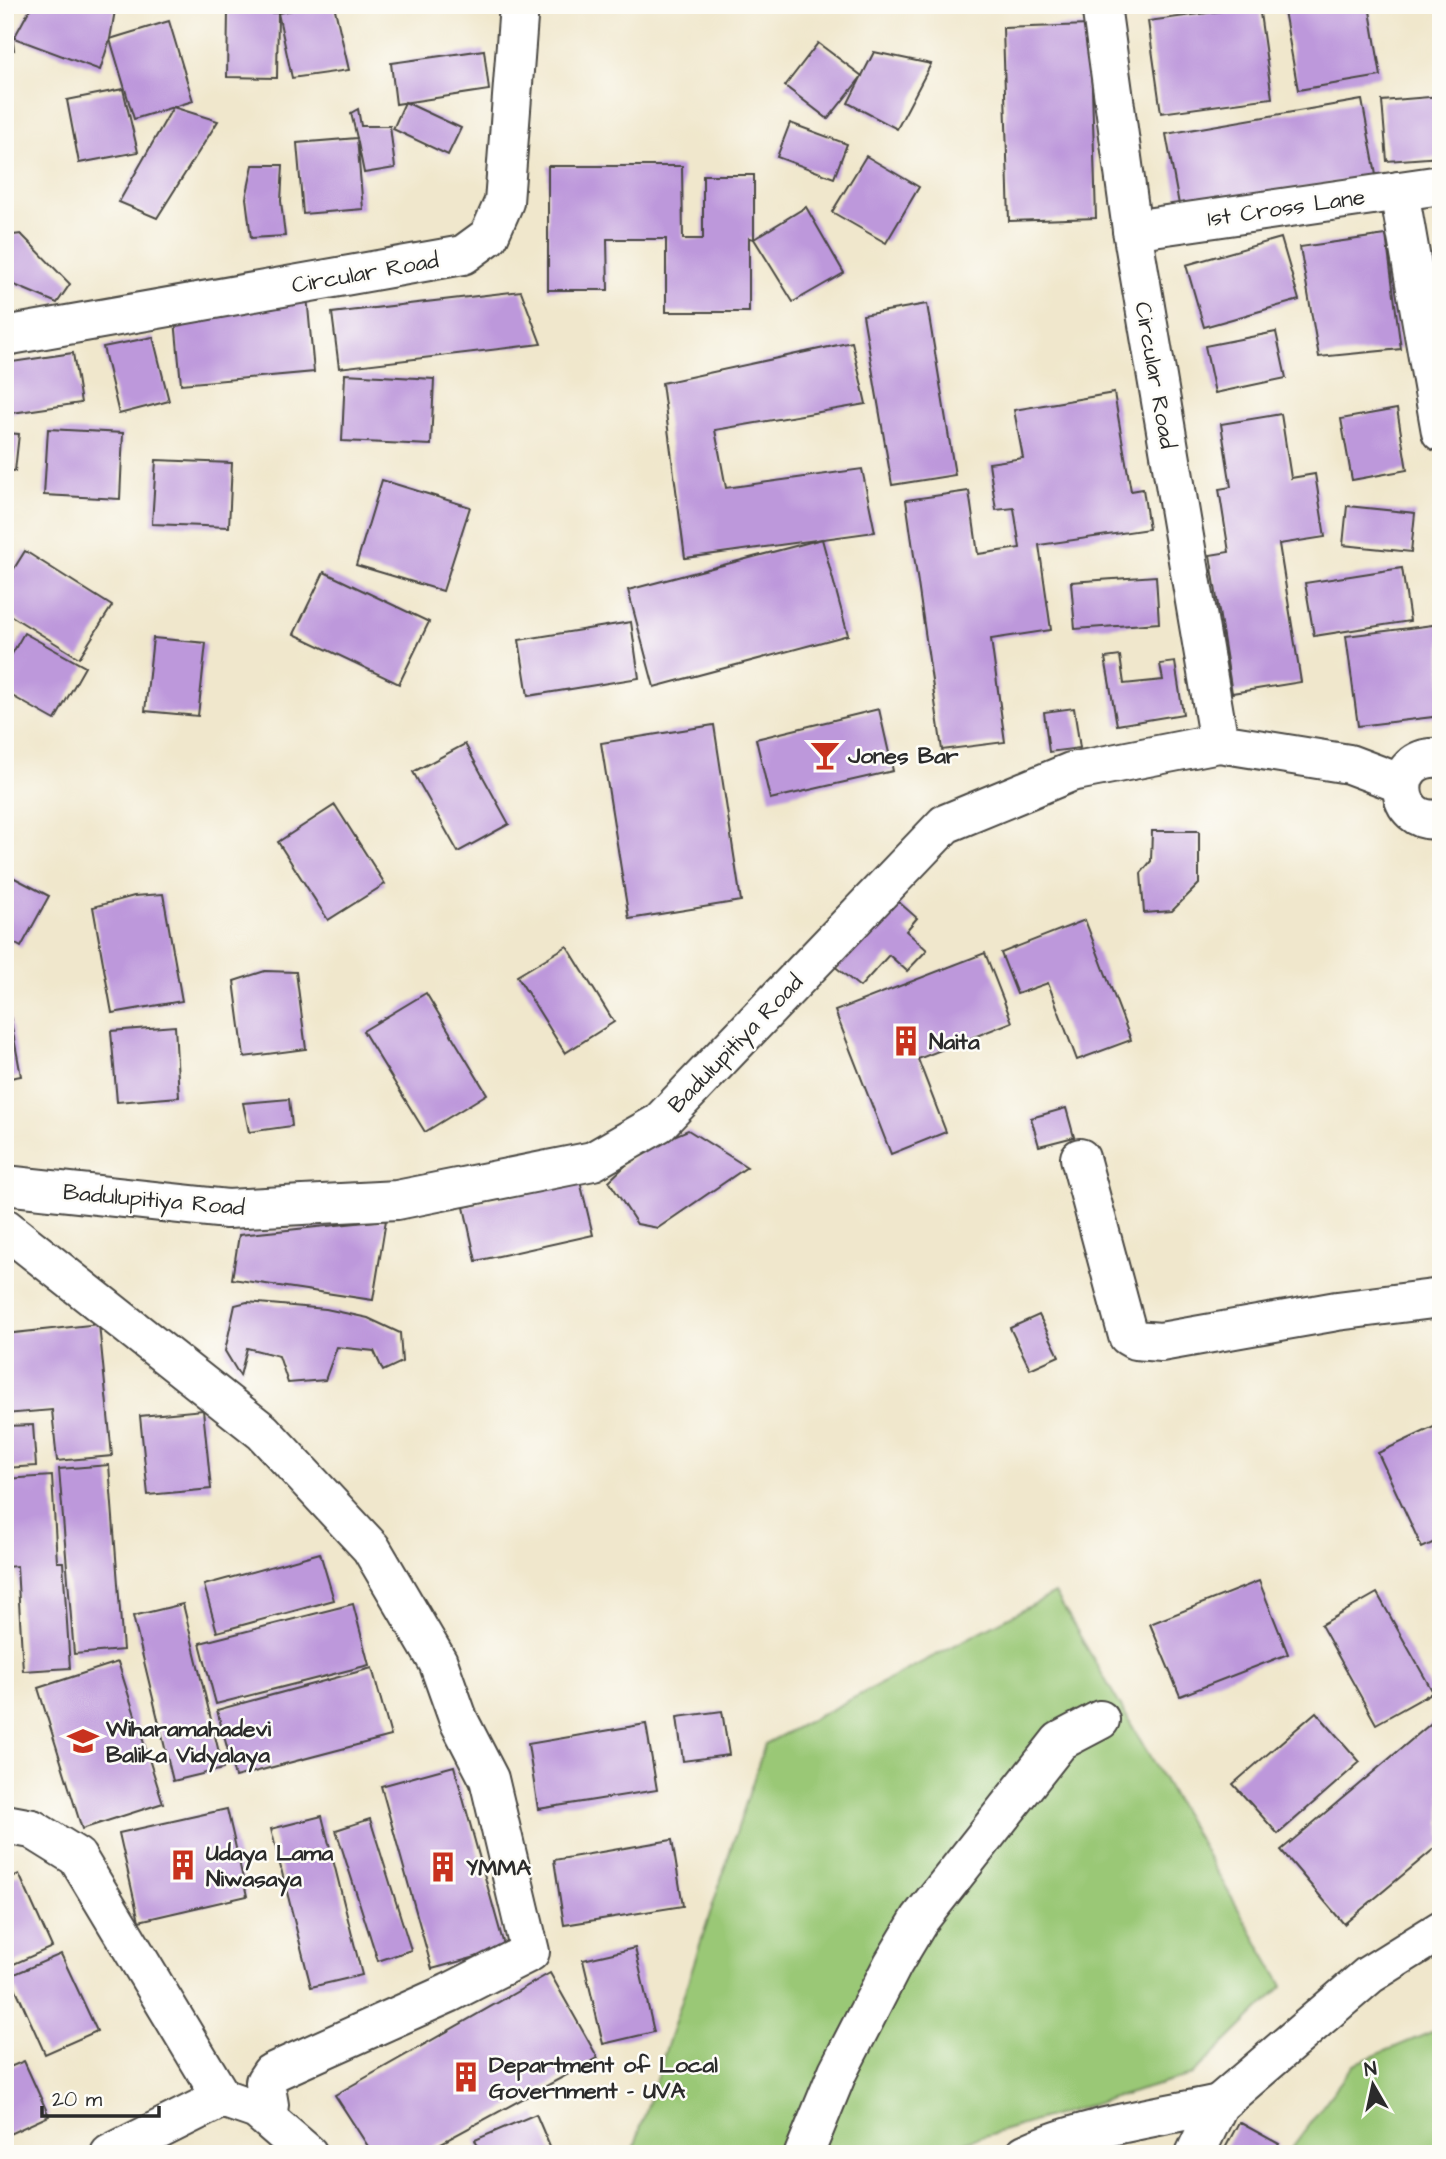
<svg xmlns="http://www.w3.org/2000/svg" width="1446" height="2159" viewBox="0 0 1446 2159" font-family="'Architects Daughter',sans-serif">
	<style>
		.green { fill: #9ac876; stroke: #627a50; stroke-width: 2 }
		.building { fill: #bd98db }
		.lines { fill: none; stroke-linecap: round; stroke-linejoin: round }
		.minor-casing { stroke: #494743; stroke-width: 42 }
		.minor { stroke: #fff; stroke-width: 38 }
		.labels { text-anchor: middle; stroke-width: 5; stroke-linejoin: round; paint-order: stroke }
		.street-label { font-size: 23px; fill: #2b2b2b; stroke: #fdfcf7 }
		.poi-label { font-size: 23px; font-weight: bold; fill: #2b2b2b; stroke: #fdfcf7; text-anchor: start }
	</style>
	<rect width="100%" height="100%" fill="#fdfcf7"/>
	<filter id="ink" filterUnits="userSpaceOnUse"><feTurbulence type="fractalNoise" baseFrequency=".0143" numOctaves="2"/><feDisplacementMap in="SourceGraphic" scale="14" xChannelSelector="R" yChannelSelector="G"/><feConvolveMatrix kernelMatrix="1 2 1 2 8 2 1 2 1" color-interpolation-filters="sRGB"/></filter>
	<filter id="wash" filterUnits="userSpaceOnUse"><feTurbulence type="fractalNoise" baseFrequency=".00686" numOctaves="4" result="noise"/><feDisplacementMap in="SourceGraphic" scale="28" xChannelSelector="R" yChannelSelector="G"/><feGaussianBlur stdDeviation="1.57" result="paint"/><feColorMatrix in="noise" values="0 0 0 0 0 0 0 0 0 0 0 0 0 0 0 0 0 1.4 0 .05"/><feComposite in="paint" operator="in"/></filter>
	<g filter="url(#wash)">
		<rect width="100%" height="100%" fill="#f0e7cc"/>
		<g class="green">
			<path d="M 1055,1593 L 1283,1986 L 1192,2075 L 944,2148 L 933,2154 L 632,2154 L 765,1744 Z"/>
			<path d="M 1441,2028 L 1441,2154 L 1287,2154 L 1354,2064 Z"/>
		</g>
		<g id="blocks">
			<g class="building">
				<path d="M 5,5 L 16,5 L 11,22 L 14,50 L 5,48 Z"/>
				<path d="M 32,5 L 116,5 L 110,39 L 100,70 L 14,38 Z"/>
				<path d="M 316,5 L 334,5 L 349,70 L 292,78 L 278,13 Z"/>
				<path d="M 1283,5 L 1369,5 L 1381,76 L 1298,90 Z"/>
				<path d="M 1259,6 L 1272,98 L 1161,113 L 1148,21 Z"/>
				<path d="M 228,11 L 278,13 L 277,78 L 227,77 Z"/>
				<path d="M 169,21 L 193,101 L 134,119 L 110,39 Z"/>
				<path d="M 1090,25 L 1096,218 L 1009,221 L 1003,28 Z"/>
				<path d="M 818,43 L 862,76 L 828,119 L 785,86 Z"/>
				<path d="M 484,50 L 489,90 L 396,104 L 391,63 Z"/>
				<path d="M 874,52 L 931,64 L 897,129 L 848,103 Z"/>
				<path d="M 123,89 L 138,152 L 79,163 L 67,100 Z"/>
				<path d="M 1441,96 L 1441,157 L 1387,161 L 1382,101 Z"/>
				<path d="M 1362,100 L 1376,175 L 1180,210 L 1166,134 Z"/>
				<path d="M 405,102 L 461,128 L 448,155 L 393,129 Z"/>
				<path d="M 173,107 L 218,121 L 157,218 L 119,202 Z"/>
				<path d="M 358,109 L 361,126 L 390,126 L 395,168 L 364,173 L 357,138 L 363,209 L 303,214 L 297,143 L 357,138 L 351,113 Z"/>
				<path d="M 790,123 L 847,144 L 834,178 L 777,157 Z"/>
				<path d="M 866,156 L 919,187 L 886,243 L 832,212 Z"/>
				<path d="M 253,165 L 283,165 L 281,201 L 285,236 L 251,238 L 246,198 Z"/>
				<path d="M 548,166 L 682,166 L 683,239 L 703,239 L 703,175 L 754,175 L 754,239 L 749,238 L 749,312 L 666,312 L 666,239 L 607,239 L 608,290 L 548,290 Z"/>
				<path d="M 806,207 L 844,273 L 793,302 L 754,239 Z"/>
				<path d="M 21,234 L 70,284 L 57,303 L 5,281 L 5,236 Z"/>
				<path d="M 1386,235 L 1401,349 L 1319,357 L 1300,247 Z"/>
				<path d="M 1281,238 L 1299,300 L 1204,327 L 1186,265 Z"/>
				<path d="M 521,291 L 541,344 L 339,368 L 332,313 Z"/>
				<path d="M 307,296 L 314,372 L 181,384 L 174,309 Z"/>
				<path d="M 927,304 L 955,475 L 892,485 L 863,315 Z"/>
				<path d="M 1276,332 L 1286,378 L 1215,393 L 1205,346 Z"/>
				<path d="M 153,337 L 169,401 L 119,414 L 103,347 Z"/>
				<path d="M 852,342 L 866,404 L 715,430 L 726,488 L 862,469 L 875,532 L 685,558 L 662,383 Z"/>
				<path d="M 73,353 L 81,403 L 5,414 L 5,363 Z"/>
				<path d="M 345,374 L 434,379 L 431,445 L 342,441 Z"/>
				<path d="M 1114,393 L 1131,491 L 1143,489 L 1149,529 L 1039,545 L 1051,630 L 991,639 L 1005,742 L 942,750 L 906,500 L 969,491 L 978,554 L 1020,548 L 1014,508 L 996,510 L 989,463 L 1023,458 L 1014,410 Z"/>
				<path d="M 1397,409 L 1407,470 L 1352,480 L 1341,419 Z"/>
				<path d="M 1281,414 L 1291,478 L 1315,474 L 1325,537 L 1279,544 L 1301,682 L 1232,693 L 1210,555 L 1229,552 L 1219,489 L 1231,487 L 1221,424 Z"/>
				<path d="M 48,429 L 123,433 L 120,499 L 44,495 Z"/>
				<path d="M 5,433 L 19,434 L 15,471 L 5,470 Z"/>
				<path d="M 156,460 L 232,463 L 229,527 L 152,524 Z"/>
				<path d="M 382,480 L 470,507 L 443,591 L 356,565 Z"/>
				<path d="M 1347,506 L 1415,513 L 1411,552 L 1343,545 Z"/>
				<path d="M 822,539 L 848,635 L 654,687 L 628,590 Z"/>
				<path d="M 25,551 L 112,606 L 79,658 L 5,612 L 5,583 Z"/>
				<path d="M 1402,568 L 1410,621 L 1314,636 L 1305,583 Z"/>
				<path d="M 324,572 L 429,622 L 399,684 L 294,634 Z"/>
				<path d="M 1156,576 L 1159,623 L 1075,629 L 1071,582 Z"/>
				<path d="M 631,622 L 639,678 L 528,696 L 519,640 Z"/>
				<path d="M 1441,624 L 1441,716 L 1358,726 L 1346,636 Z"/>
				<path d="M 24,633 L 85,667 L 55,720 L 5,692 L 5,666 Z"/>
				<path d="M 153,638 L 206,643 L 198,716 L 145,711 Z"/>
				<path d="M 1120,656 L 1124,684 L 1163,680 L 1160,664 L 1175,662 L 1183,714 L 1117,725 L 1105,658 Z"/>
				<path d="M 1074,708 L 1080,748 L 1049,752 L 1044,712 Z"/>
				<path d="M 879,709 L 893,771 L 770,799 L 756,739 Z"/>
				<path d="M 714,725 L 741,901 L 629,919 L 601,743 Z"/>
				<path d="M 465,744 L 509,824 L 458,852 L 413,772 Z"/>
				<path d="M 335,805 L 385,884 L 328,920 L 278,842 Z"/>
				<path d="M 1152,831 L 1199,831 L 1199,884 L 1172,911 L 1144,913 L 1141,873 L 1151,861 Z"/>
				<path d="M 5,873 L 49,896 L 21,947 L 5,938 Z"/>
				<path d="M 163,894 L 182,1001 L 112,1013 L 93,907 L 134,896 Z"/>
				<path d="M 893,897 L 917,918 L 906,931 L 927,950 L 907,971 L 889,955 L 860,987 L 833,965 Z"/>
				<path d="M 1085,920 L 1131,1040 L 1077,1060 L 1048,983 L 1017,994 L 1001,953 Z"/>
				<path d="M 567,946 L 614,1022 L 565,1053 L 517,976 Z"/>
				<path d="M 985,953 L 1012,1022 L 918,1059 L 946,1132 L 891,1154 L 835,1011 Z"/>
				<path d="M 265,971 L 296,972 L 306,1049 L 244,1057 L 234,981 Z"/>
				<path d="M 426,993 L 487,1094 L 425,1132 L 363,1031 Z"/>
				<path d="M 5,1011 L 9,1011 L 21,1076 L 5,1079 Z"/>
				<path d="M 175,1026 L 179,1097 L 117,1102 L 111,1031 Z"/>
				<path d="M 289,1099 L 292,1126 L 249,1132 L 243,1103 Z"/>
				<path d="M 1066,1108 L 1074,1137 L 1039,1146 L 1031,1118 Z"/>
				<path d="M 688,1130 L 747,1167 L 658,1228 L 637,1224 L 609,1181 L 643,1149 Z"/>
				<path d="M 580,1181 L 593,1235 L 476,1261 L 464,1207 Z"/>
				<path d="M 386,1220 L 373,1300 L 232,1279 L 239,1235 Z"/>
				<path d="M 247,1302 L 326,1309 L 368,1318 L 400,1333 L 402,1362 L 383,1371 L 374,1351 L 337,1347 L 325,1380 L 288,1383 L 279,1356 L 247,1348 L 240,1376 L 225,1351 L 235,1305 Z"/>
				<path d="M 1039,1315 L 1059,1356 L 1030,1369 L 1010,1328 Z"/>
				<path d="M 99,1324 L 112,1456 L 57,1461 L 52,1410 L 5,1414 L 5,1334 Z"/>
				<path d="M 203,1410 L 211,1489 L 148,1495 L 140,1416 Z"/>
				<path d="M 1440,1424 L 1441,1539 L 1422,1548 L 1378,1453 Z"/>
				<path d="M 33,1425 L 36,1466 L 5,1468 L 5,1426 Z"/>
				<path d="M 109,1465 L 123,1650 L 74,1654 L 59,1469 Z"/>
				<path d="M 52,1476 L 57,1562 L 63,1562 L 70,1668 L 23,1671 L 17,1566 L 5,1567 L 5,1479 Z"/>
				<path d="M 320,1553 L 334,1600 L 217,1632 L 204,1585 Z"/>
				<path d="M 1259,1581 L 1288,1654 L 1180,1696 L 1150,1624 Z"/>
				<path d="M 1377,1593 L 1433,1692 L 1376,1724 L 1321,1625 Z"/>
				<path d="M 183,1604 L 223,1769 L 173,1781 L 133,1616 Z"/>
				<path d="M 353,1604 L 369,1665 L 216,1704 L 200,1643 Z"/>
				<path d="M 118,1662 L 163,1803 L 82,1829 L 38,1688 Z"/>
				<path d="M 372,1668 L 391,1736 L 235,1777 L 217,1710 Z"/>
				<path d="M 722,1711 L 729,1755 L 683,1761 L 677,1717 Z"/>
				<path d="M 1316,1712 L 1360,1762 L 1278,1834 L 1233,1784 Z"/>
				<path d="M 1441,1715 L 1441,1843 L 1344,1924 L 1281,1850 Z"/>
				<path d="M 646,1724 L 657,1790 L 538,1809 L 528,1744 Z"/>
				<path d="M 454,1766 L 505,1949 L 432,1969 L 381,1786 Z"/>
				<path d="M 227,1809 L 247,1896 L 139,1921 L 119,1833 Z"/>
				<path d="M 322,1816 L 362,1975 L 311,1987 L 271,1829 Z"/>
				<path d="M 370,1819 L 411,1950 L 378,1961 L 336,1830 Z"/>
				<path d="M 672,1840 L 683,1906 L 564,1925 L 554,1860 Z"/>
				<path d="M 19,1874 L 52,1947 L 5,1968 L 5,1880 Z"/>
				<path d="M 635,1948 L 654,2032 L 603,2044 L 583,1960 Z"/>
				<path d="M 61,1954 L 97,2031 L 45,2054 L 10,1976 Z"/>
				<path d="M 550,1973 L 598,2058 L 421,2154 L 373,2154 L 335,2095 Z"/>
				<path d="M 24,2061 L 49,2116 L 5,2136 L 5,2069 Z"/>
				<path d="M 536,2114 L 553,2154 L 481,2154 L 475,2140 Z"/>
				<path d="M 1239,2122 L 1279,2144 L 1273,2154 L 1222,2154 Z"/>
			</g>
		</g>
	</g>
	<g filter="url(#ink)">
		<use href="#blocks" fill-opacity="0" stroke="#494743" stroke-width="2"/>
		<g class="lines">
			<g class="minor-casing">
				<g id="minor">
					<path d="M 1101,5 L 1132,230 L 1219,743"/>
					<path d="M 1399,191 L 1441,432"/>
					<path d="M 1132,230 L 1441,185"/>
					<path d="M 5,336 L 463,255 L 489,236 L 504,202 L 519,5"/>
					<path d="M 1441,758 C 1387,753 1392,827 1441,819"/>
					<path d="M 1080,1158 L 1128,1336 L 1135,1340 L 1161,1342 L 1337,1311 L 1441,1298"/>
					<path d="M 5,1185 L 227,1209 L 397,1200 L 593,1161 L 659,1123 L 945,824 L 1071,772 L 1219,743 L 1349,764 L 1402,784"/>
					<path d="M 5,1228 L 263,1432 L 371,1548 L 438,1662 L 459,1721 L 489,1779 L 530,1952 L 449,1993 L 271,2073 L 265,2082 L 269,2105 L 257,2110"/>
					<path d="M 5,1824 L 32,1829 L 77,1857 L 222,2098 L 257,2110 L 308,2154"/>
					<path d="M 110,2154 L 222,2098"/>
					<path d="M 804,2154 L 838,2071 L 893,1964 L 920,1919 L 1060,1741 L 1100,1720"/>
					<path d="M 1025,2154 C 1081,2127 1158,2117 1219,2104"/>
					<path d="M 1195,2154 L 1219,2104 L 1369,1975 L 1441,1930"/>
				</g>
			</g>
			<use href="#minor" class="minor"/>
		</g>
	</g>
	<defs>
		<g id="bar-bare" transform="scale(2.415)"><path d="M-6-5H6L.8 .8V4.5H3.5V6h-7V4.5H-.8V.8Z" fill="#c8321e" stroke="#fdfcf7" stroke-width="2.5" paint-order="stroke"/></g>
		<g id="building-bare" transform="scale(2.415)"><path d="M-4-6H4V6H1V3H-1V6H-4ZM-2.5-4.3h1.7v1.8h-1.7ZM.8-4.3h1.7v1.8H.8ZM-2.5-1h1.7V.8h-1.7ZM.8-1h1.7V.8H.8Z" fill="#c8321e" stroke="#fdfcf7" stroke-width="2.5" paint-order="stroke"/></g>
		<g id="school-bare" transform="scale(2.415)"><path d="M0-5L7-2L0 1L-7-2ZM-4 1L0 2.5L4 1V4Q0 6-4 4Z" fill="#c8321e" stroke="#fdfcf7" stroke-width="2.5" paint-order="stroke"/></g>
	</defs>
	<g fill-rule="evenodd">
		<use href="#bar-bare" x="825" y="755"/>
		<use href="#building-bare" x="906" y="1041"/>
		<use href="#school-bare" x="83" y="1741"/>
		<use href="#building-bare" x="183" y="1865"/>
		<use href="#building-bare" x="443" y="1867"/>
		<use href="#building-bare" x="466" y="2077"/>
	</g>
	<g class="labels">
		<g class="street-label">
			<text transform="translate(1286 207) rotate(-8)" y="8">1st Cross Lane</text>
			<text transform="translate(365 272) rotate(-10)" y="8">Circular Road</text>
			<text transform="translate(1156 375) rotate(80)" y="8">Circular Road</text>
			<text transform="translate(735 1043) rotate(-46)" y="8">Badulupitiya Road</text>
			<text transform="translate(154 1199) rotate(5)" y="8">Badulupitiya Road</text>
		</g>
		<g class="poi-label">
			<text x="848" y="763">Jones Bar</text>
			<text x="929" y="1049">Naita</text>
			<text x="106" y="1736">Wiharamahadevi<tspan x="106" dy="26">Balika Vidyalaya</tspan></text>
			<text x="206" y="1860">Udaya Lama<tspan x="206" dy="26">Niwasaya</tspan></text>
			<text x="466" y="1875">YMMA</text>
			<text x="489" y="2072">Department of Local<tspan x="489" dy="26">Government - UVA</tspan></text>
		</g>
	</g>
	<rect width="1446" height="2159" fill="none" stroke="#fdfcf7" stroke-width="28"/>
	<g transform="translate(1373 2085) rotate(351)" stroke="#fdfcf7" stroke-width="5" paint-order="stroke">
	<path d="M0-5L12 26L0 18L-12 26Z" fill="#2b2b2b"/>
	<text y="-10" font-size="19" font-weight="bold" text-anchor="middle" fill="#2b2b2b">N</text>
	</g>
	<path d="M42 2106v10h117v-10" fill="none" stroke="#2b2b2b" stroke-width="3.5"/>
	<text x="52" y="2106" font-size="21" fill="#2b2b2b" stroke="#fdfcf7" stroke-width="5" paint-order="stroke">20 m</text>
</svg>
